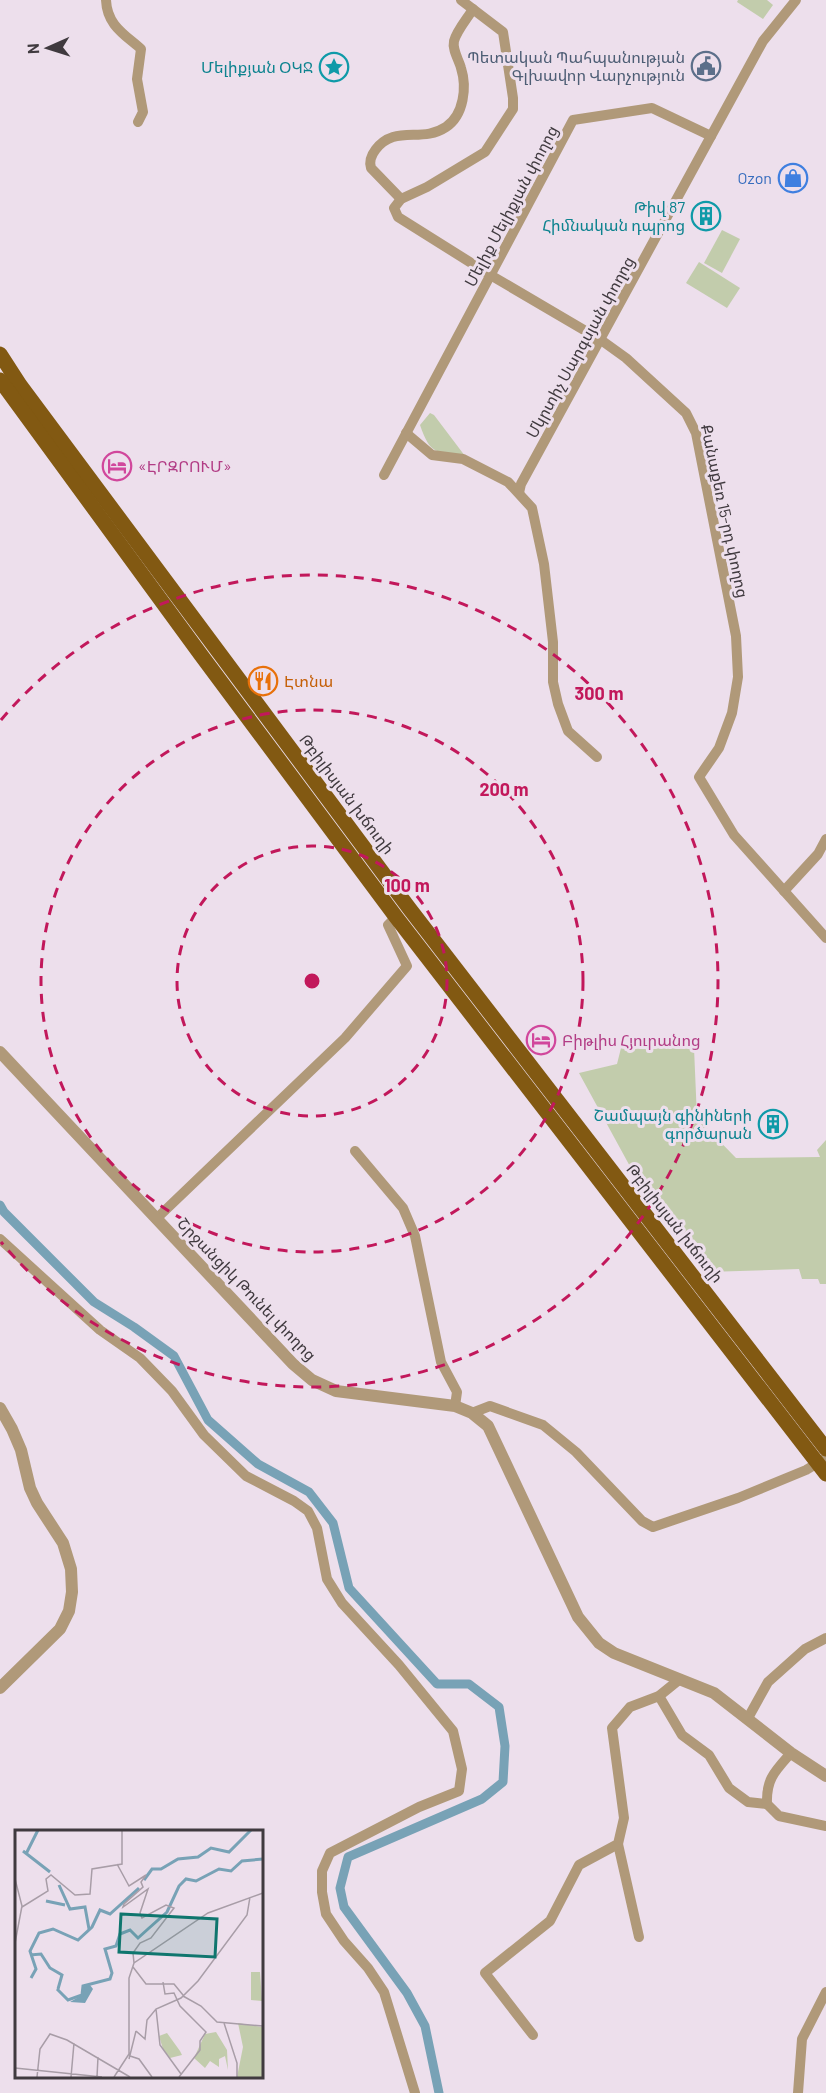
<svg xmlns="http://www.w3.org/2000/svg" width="826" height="2093" viewBox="0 0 826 2093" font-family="Barlow,'Noto Sans Armenian',sans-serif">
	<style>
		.green { fill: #c2ccac }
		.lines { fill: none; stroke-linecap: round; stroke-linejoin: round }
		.canal { stroke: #78a2b6; stroke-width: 9 }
		.minor { stroke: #b09979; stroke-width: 10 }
		.tertiary { stroke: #b09979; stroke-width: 12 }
		.primary { stroke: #825912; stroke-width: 15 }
		.ring { fill: none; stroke: #c2185b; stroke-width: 3; stroke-dasharray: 10 8 }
		.labels { text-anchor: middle; stroke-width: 6; stroke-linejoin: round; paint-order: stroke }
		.service-label { font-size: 16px; fill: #4e5e75; stroke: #eddfec; text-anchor: end }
		.culture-label { font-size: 16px; fill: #0d838f; stroke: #eddfec; text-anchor: end }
		.shop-label { font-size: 16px; fill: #366cbe; stroke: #eddfec; text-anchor: end }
		.street-label { font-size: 16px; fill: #403a3f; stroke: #eddfec }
		.hotel-label { font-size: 16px; fill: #b23c85; stroke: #eddfec; text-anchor: start }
		.food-label { font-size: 16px; fill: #c56008; stroke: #eddfec; text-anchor: start }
		.inset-river { fill: none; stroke: #78a2b6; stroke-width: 3 }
		.inset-road { fill: none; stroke: #a89da7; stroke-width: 1.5 }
		.view { fill: #0f766e; fill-opacity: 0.15; stroke: #0f766e; stroke-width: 3 }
		.inset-edge { fill: none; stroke: #403a3f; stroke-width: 3 }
		.centre { fill: #c2185b; stroke: #eddfec; stroke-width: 3 }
		.ring-label { font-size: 18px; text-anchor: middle; font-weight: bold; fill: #c2185b; stroke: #eddfec; stroke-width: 6; stroke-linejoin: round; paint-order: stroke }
	</style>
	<rect width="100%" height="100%" fill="#eddfec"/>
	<g class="green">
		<path d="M 738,0 L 767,0 L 773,5 L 763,19 L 737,2 Z"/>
		<path d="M 722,230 L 740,239 L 722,273 L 704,263 Z"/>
		<path d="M 699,262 L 740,288 L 727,308 L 686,283 Z"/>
		<path d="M 430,413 L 434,415 L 465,456 C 434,450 431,456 420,425 Z"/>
		<path d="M 621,1048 L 694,1048 L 697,1118 L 736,1158 L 820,1157 L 817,1150 L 826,1140 L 826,1284 L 820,1284 L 818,1279 L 802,1279 L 799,1269 L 707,1272 L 638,1181 L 579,1073 L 617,1064 Z"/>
	</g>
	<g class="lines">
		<path class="canal" d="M 0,1205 L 4,1212 L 94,1302 L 134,1327 L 174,1356 L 208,1420 L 258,1464 L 309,1492 L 333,1523 L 349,1588 L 437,1684 L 469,1684 L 499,1707 L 505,1746 L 503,1782 L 482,1799 L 348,1857 L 340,1888 L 344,1907 L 407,1993 L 425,2026 L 439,2093"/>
		<g class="minor">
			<path d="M 106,0 C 107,25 124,34 141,49 L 137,79 L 143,112 L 138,122"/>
			<path d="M 461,0 L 503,32 L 513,98 L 513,109 L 485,152 L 427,187 L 401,199 L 394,208 L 398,217 L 492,276 L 601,340 L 626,358 L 686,413 L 696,433 L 736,636 L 738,677 L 732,713 L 719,748 L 699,777 L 734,835 L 826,938"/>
			<path d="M 401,199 L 371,168 C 367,156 380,141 393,137 C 410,132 428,139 446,127 C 464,115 467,87 461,68 C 459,60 452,50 454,41 C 457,30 467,19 473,9"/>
			<path d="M 406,433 L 432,455 L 463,459 L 508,482 L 532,508 L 544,564 L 553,642 L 553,682 L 558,704 L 568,731 L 597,757"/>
			<path d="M 384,475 L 573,120 L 652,108 L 711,136"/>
			<path d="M 519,493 L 521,484 L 763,41 L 796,0"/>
			<path d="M 784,891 L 818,854 L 826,839"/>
			<path d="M 355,1151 L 403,1208 L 415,1236 L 441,1362 L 457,1392 L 455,1406"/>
			<path d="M 156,1219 L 345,1038 L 407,966 L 388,925 L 396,917"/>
			<path d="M 0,1239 L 100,1330 L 140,1358 L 172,1391 L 204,1435 L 246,1476 L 294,1501 L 308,1511 L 317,1528 L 327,1579 L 342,1603 L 399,1665 L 453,1731 L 462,1769 L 459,1791 L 419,1807 L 330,1853 L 322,1871 L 322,1892 L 326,1914 L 344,1941 L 368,1968 L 384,1992 L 415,2093"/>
			<path d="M 472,1413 L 490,1406 L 543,1425 L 576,1452 L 642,1521 L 653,1527 L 738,1498 L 806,1470 L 826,1458"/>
			<path d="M 659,1696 L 682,1735 L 709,1755 L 729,1788 L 748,1802 L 767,1804"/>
			<path d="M 748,1718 L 768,1682 L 805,1649 L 826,1638"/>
			<path d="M 791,1753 C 775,1771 766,1779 767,1804 L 779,1816 L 826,1826"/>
			<path d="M 618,1844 L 639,1937"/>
			<path d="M 533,2035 L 485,1973 L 550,1921 L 579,1865 L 618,1844 L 624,1818 L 612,1728 L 630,1707 L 659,1696 L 680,1679"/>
			<path d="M 798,2093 L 802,2039 L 826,1992"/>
		</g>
		<g class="tertiary">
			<path d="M 0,1052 L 293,1364 L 312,1380 L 336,1391 L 455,1406 L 472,1413 L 488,1426 L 578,1617 L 599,1643 L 614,1653 L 714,1693 L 791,1753 L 826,1776"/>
			<path d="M 0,1408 L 12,1429 L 21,1450 L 30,1488 L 37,1503 L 63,1543 L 71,1569 L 72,1592 L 69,1611 L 60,1629 L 0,1688"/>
		</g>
		<g class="primary">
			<path d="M 0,354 L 20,385 L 409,908 L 826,1449"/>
			<path d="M 0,380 L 201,655 L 396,917 L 826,1474"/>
		</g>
	</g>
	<g class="ring">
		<circle cx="312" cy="981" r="135"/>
		<circle cx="312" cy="981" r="271"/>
		<path d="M1 720A406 406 0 1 1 1 1242"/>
	</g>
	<defs>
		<g id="civic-ring" transform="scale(1.5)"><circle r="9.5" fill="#eddfec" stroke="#5c6f8a" stroke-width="1.5"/><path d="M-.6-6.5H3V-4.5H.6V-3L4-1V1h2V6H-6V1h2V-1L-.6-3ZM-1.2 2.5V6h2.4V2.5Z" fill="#5c6f8a"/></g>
		<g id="sight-ring" transform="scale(1.5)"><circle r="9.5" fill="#eddfec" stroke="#0f9aa8" stroke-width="1.5"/><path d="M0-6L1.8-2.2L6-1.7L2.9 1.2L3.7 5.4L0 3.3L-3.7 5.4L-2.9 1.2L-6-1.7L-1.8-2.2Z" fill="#0f9aa8"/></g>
		<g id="shop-ring" transform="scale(1.5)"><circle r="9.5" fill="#eddfec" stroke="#3f7fe0" stroke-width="1.5"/><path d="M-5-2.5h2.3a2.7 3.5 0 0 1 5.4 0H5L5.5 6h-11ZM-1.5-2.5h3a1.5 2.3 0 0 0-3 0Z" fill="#3f7fe0"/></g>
		<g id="building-ring" transform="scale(1.5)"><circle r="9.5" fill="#eddfec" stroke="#0f9aa8" stroke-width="1.5"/><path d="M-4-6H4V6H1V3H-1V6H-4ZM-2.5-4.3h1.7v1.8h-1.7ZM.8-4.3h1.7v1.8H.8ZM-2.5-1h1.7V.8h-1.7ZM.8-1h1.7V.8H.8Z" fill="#0f9aa8"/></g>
		<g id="hotel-ring" transform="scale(1.5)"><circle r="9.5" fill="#eddfec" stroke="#d1479c" stroke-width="1.5"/><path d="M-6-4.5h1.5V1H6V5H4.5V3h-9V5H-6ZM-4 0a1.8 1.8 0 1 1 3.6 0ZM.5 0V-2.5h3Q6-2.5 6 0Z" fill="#d1479c"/></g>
		<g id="restaurant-ring" transform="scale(1.5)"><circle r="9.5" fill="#eddfec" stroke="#e8710a" stroke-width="1.5"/><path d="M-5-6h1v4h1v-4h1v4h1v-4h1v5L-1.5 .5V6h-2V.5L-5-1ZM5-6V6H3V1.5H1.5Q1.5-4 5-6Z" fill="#e8710a"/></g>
	</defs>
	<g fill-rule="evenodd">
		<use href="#civic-ring" x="706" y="66"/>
		<use href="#sight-ring" x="334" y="67"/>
		<use href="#shop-ring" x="793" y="178"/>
		<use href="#building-ring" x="706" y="216"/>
		<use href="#hotel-ring" x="117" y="466"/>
		<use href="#restaurant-ring" x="263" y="681"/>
		<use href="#hotel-ring" x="541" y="1040"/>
		<use href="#building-ring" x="773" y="1124"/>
	</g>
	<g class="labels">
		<g class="service-label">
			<text x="685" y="63">Պետական Պահպանության<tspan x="685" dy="18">Գլխավոր Վարչություն</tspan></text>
		</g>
		<g class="culture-label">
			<text x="313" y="73">Մելիքյան ՕԿՋ</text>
			<text x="685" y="213">Թիվ 87<tspan x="685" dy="18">Հիմնական դպրոց</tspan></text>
			<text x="752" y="1121">Շամպայն գինիների<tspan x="752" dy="18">գործարան</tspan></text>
		</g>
		<g class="shop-label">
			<text x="772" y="184">Ozon</text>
		</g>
		<g class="street-label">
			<text transform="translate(511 206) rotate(-62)" y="6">Մելիք Մելիքյան փողոց</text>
			<text transform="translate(580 347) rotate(-61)" y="6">Մկրտիչ Սարգսյան փողոց</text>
			<text transform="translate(725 511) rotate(78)" y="6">Քանաքեռ 15-րդ փողոց</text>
			<text transform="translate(347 794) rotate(53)" y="6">Թբիլիսյան խճուղի</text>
			<text transform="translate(675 1223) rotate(52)" y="6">Թբիլիսյան խճուղի</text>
			<text transform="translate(247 1289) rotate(46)" y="6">Շրջանցիկ Թունել փողոց</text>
		</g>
		<g class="hotel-label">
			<text x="138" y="472">«ԷՐԶՐՈՒՄ»</text>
			<text x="562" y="1046">Բիթլիս Հյուրանոց</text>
		</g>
		<g class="food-label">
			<text x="284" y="687">Էտնա</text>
		</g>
	</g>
	<g transform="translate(15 1830)">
		<rect width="248" height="248" fill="#eddfec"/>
		<path d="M 236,142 L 245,142 L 247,171 L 236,170 ZM 223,193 L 247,197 L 247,247 L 222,247 L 228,217 ZM 201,202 L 212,220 L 213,240 L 210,226 L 204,229 L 204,237 L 195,231 L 190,238 L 179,228 L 190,204 ZM 152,203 L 165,221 L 167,225 L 155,228 L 148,219 L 144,206 Z" fill="#c2ccac"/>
		<path d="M 75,155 L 78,159 L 70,173 L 55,172 L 67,165 L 69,156 Z" fill="#78a2b6"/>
		<path class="inset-river" d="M 8,21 L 35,42M 11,24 L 23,0M 129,50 L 137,39 L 146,39 L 163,29 L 183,27 L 196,18 L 214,22 L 236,0M 44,55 L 55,79 L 70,77 L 74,99M 31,71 L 50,75M 15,125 L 26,124 L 35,138 L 47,145 L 43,159M 16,148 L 21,139 L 15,121 L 24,103 L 38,99 L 63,110 L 77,97 L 85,80 L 95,84 L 124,58M 42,159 L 53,170 L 67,165 L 68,156 L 95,149 L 97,143 L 90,119 L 101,116 L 105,104 L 115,100 L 123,108 L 133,99 L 152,82 L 164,56 L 171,49 L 181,51 L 204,39 L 216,41 L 227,31 L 248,29"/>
		<path class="inset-road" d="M 102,34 L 114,56 L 131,45 L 126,52 L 128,57 L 109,74 L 108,77 L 133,59 L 125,83 L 127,88 L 151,75 L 159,78 L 136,108 L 125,113 L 118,123 L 119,133M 0,49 L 7,76 L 0,113M 7,77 L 33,61 L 31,49 L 36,45 L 60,65 L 75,64 L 77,39 L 107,34 L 107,0M 118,137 L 131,154 L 159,154 L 168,165M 148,152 L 150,164 L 159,163 L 165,176 L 191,202 L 185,211 L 185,220 L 164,247M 168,166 L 186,176 L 202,192 L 248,196M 141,179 L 145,215 L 166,244M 209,193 L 222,233 L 222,247M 121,201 L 130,209 L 132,190 L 141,179 L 166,168 L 183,151 L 232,85 L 235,67M 115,226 L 124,229 L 137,247M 114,229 L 121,201M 0,238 L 87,247M 22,247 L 25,219 L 35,204 L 52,210 L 115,247M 56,247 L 59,213M 82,247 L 83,227M 99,247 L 114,224 L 114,148 L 119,133 L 193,83 L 248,63"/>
		<path class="view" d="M 106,84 L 202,89 L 200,127 L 104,122 Z"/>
		<rect width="248" height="248" class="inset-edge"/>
	</g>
	<circle cx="312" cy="981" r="9" class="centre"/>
	<g class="ring-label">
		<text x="599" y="700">300 m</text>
		<text x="504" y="796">200 m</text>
		<text x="407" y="892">100 m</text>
	</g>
	<g transform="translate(48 48) rotate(267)" stroke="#eddfec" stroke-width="4.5" paint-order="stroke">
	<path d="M0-4.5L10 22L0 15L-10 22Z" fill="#403a3f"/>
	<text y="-9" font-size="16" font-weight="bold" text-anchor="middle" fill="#403a3f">N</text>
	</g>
</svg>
